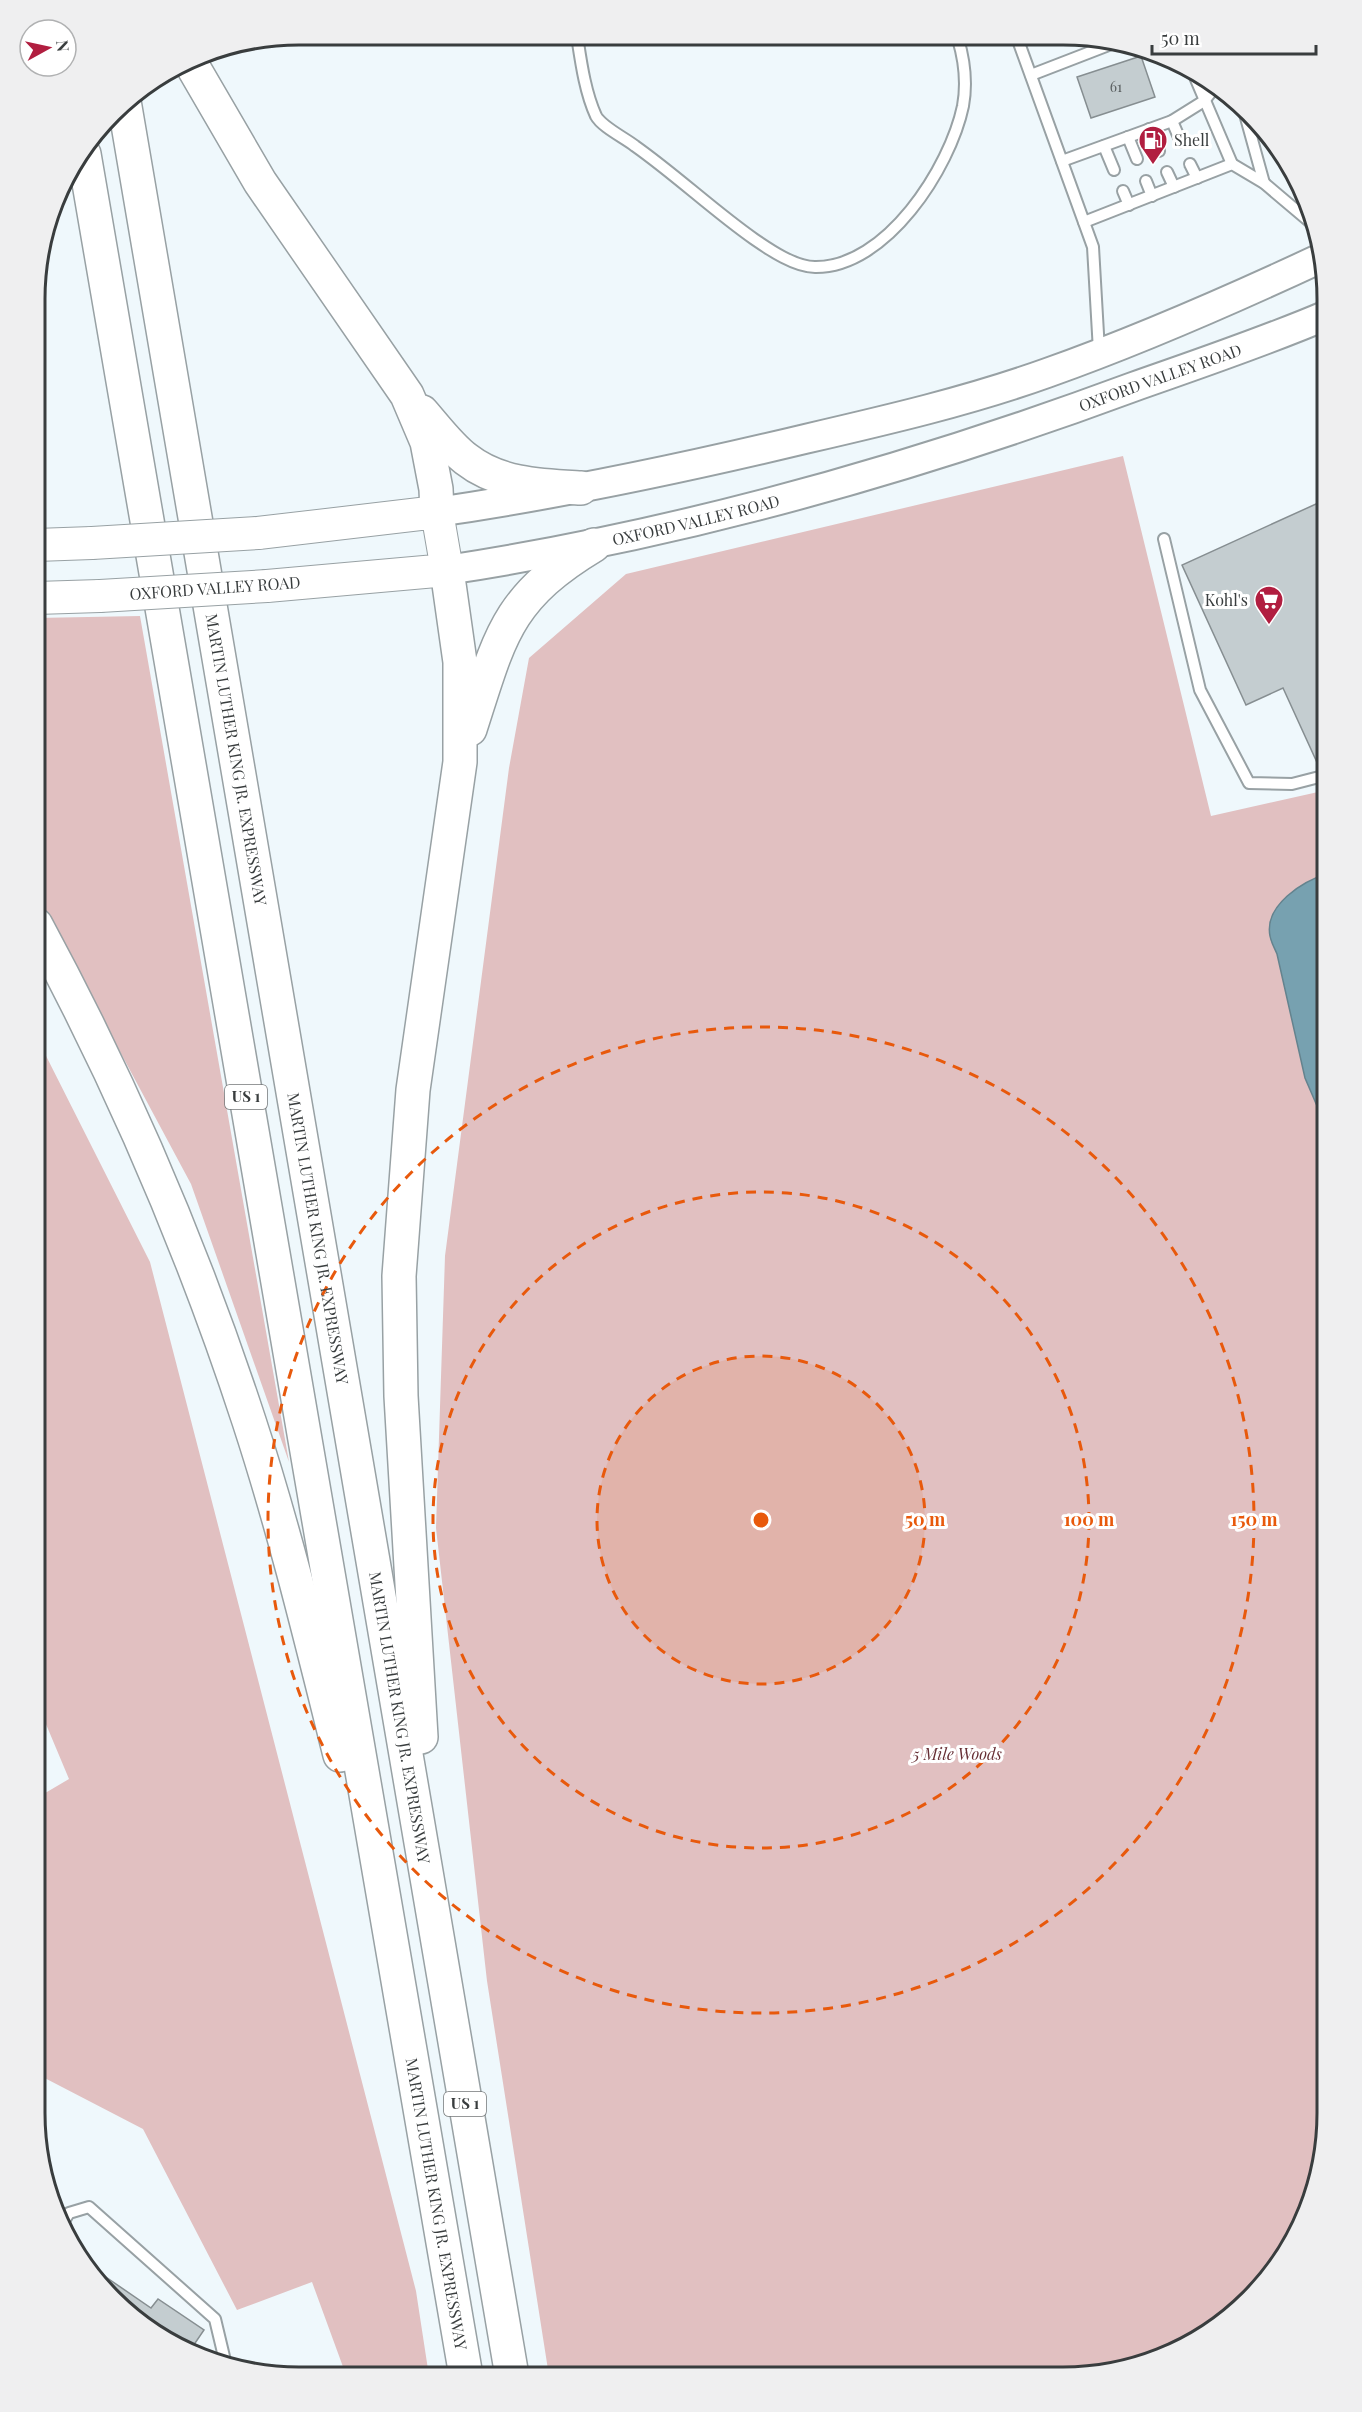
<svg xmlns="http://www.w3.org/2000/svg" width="1362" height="2412" viewBox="0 0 1362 2412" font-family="'Playfair Display',serif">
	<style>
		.green { fill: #e1c0c1 }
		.water { fill: #77a1b0; stroke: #64838e; stroke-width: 1.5 }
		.building { fill: #c4cdd0; stroke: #868e91; stroke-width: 1.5 }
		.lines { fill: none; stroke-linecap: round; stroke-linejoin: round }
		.service-casing { stroke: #98a1a4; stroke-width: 14 }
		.secondary-casing { stroke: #98a1a4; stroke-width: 32 }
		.primary-casing { stroke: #98a1a4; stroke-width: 34 }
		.motorway-casing { stroke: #98a1a4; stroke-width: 36 }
		.service { stroke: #fff; stroke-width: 10 }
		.secondary { stroke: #fff; stroke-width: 28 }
		.primary { stroke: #fff; stroke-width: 32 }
		.motorway { stroke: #fff; stroke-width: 33 }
		.primary-bridge-casing { stroke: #98a1a4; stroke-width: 34; stroke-linecap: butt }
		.primary-bridge { stroke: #fff; stroke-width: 32 }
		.ring { fill: none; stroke: #e8590c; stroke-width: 3; stroke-dasharray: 10 8 }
		.labels { text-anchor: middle; stroke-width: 6; stroke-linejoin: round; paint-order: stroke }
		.number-label { font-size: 14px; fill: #5c6162 }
		.shield { fill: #fff; stroke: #747778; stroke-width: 1.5 }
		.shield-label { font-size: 15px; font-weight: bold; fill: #393d3e }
		.poi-label { font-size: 16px; fill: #393d3e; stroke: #fff; text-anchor: start }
		.street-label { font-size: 16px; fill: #393d3e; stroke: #fff }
		.park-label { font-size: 16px; font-style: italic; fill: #672f35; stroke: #fff }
		.rim { fill: none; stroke: #393d3e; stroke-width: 3 }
		.centre { fill: #e8590c; stroke: #fff; stroke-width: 3 }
		.ring-label { font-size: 18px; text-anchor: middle; font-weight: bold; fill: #e8590c; stroke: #fff; stroke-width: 6; stroke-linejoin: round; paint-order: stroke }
	</style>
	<rect width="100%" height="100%" fill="#eff8fc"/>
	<g class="green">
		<path d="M 1123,456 L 1211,816 L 1327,790 L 1327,2130 L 1307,2214 L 1273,2274 L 1224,2323 L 1148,2363 L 1063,2377 L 549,2376 L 487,1981 L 436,1528 L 445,1256 L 509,768 L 529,658 L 626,574 Z"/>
		<path d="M 140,616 L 289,1462 L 191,1184 L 36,895 L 36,618 Z"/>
		<path d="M 36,1036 L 150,1262 L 416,2291 L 429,2376 L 346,2375 L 312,2282 L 237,2310 L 143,2129 L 35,2073 L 35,1799 L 69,1779 L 35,1698 Z"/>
	</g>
	<path class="water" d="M 1327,874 L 1327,1129 L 1305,1078 L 1277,954 C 1275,949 1271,942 1270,936 C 1264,905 1303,881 1327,874 Z"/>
	<g class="building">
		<path d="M 1141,56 L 1155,97 L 1091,118 L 1077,77 Z"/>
		<path d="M 1327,499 L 1327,768 L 1320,769 L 1283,688 L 1246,705 L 1182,565 Z"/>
		<path d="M 97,2271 L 151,2308 L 158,2299 L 204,2330 L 189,2352 L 125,2312 L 93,2276 Z"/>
	</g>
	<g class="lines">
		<g class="service-casing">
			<g id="service">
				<path d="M 577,36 C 581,62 585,92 596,116 C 602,127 625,138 635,146 C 676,175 714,211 754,239 C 770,250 795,267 815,267 C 886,268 950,168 963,106 C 967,84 964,59 958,39"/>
				<path d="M 1023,39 L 1019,43 L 1093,247 L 1099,351"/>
				<path d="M 1192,70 L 1232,164"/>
				<path d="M 1031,75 L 1119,41"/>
				<path d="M 1243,107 L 1264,183"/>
				<path d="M 1172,121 L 1181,142"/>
				<path d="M 1149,129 L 1159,151"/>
				<path d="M 1128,137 L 1137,159"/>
				<path d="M 1104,146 L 1114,170"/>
				<path d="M 1062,161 L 1172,121 L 1204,101 L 1216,86"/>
				<path d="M 1190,164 L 1197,178"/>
				<path d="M 1167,172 L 1174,187"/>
				<path d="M 1146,181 L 1152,196"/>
				<path d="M 1123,191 L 1129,205"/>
				<path d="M 1084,222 L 1232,164 L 1264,183 L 1316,227"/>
				<path d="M 1164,539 L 1200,690 L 1249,783 L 1292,784 L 1327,775"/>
				<path d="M 62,2224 L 69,2213 L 89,2207 L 215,2319 L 226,2365"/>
			</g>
		</g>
		<g class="secondary-casing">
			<g id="secondary">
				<path d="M 437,512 C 561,494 684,468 805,439 C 887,420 969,401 1047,373 C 1140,340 1231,300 1321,258"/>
				<path id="s1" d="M 447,570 C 683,534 909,470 1133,387 C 1198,364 1264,342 1327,315"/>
			</g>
		</g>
		<g class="primary-casing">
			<g id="primary">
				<path d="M 258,533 L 437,512 L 447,570 L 267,586"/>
				<path d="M 36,545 L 92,543"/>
				<path d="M 36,598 L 100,596"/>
			</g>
		</g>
		<g class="motorway-casing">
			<g id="motorway">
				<path d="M 189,60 L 260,182 L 407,395 L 427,442 L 436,489 L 437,512"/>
				<path id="s2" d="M 124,101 L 512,2376"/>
				<path id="s3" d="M 84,154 L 466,2376"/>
				<path d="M 422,412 C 436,428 450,447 466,459 C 499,485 542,486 581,488"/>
				<path d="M 470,729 C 500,636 506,598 594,545"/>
				<path d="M 36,925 C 122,1084 193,1250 249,1421 C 285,1531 312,1643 340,1755"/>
				<path d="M 421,1737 L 401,1396 L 399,1276 L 413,1090 L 460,762 L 460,662 L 447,570"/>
			</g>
		</g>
		<use href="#service" class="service"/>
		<use href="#secondary" class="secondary"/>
		<use href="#primary" class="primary"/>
		<use href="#motorway" class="motorway"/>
		<g class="primary-bridge-casing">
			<g id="primary-bridge">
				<path d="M 92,543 L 258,533"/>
				<path d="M 100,596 L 267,586"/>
			</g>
		</g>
		<use href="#primary-bridge" class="primary-bridge"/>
	</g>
	<circle cx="761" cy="1520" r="164" fill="#e8590c" fill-opacity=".12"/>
	<g class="ring">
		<circle cx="761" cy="1520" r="164"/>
		<circle cx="761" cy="1520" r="328"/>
		<circle cx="761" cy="1520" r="493"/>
	</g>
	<defs>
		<g id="fuel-pin" transform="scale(1.5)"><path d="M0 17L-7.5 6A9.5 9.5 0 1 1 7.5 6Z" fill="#b11e40" stroke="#fff"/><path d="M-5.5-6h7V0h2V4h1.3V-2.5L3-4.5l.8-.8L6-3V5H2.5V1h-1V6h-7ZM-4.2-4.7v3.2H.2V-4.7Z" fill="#fff"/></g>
		<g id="supermarket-pin" transform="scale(1.5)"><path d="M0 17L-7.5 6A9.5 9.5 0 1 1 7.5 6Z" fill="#b11e40" stroke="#fff"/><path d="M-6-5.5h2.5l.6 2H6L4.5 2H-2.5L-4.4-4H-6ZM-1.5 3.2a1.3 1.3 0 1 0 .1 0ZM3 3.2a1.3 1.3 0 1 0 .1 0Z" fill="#fff"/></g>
	</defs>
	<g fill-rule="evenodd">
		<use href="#fuel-pin" x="1153" y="140"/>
		<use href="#supermarket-pin" x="1269" y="600"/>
	</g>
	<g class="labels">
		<g class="number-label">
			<text x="1116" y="92">61</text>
		</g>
		<g class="shield">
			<rect x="225" y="1085" width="42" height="24" rx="4.5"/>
			<rect x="444" y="2092" width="42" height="24" rx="4.5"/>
		</g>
		<g class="shield-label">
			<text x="246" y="1102">US 1</text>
			<text x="465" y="2109">US 1</text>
		</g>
		<g class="poi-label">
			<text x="1174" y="146">Shell</text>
			<text x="1248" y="606" text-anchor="end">Kohl's</text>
		</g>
		<g class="street-label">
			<text dy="6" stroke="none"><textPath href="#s1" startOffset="740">OXFORD VALLEY ROAD</textPath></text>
			<text dy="6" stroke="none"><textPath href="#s1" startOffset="254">OXFORD VALLEY ROAD</textPath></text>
			<text transform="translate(215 588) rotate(-4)" y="6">OXFORD VALLEY ROAD</text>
			<text dy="6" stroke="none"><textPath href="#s2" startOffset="668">MARTIN LUTHER KING JR. EXPRESSWAY</textPath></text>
			<text dy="6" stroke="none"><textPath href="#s2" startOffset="1154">MARTIN LUTHER KING JR. EXPRESSWAY</textPath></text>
			<text dy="6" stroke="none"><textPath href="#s2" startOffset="1640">MARTIN LUTHER KING JR. EXPRESSWAY</textPath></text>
			<text dy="6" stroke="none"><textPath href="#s3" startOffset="2080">MARTIN LUTHER KING JR. EXPRESSWAY</textPath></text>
		</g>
		<g class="park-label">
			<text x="957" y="1760">5 Mile Woods</text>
		</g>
	</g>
	<path d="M0 0H1362V2412H0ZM299 45H1063A254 254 0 0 1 1317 299V2113A254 254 0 0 1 1063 2367H299A254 254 0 0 1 45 2113V299A254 254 0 0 1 299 45Z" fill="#efeff0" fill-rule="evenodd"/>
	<path class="rim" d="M299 45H1063A254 254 0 0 1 1317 299V2113A254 254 0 0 1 1063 2367H299A254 254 0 0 1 45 2113V299A254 254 0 0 1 299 45Z"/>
	<circle cx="761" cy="1520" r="9" class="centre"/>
	<g class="ring-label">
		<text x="925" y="1526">50 m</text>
		<text x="1089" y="1526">100 m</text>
		<text x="1254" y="1526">150 m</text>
	</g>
	<g transform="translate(48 48) rotate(82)"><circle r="28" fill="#ffffff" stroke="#b0b1b2" stroke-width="1.5"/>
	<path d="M0-4.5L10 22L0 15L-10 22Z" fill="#b11e40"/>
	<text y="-9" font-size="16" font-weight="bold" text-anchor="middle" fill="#393d3e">N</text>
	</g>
	<path d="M1152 45v9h164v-9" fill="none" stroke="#393d3e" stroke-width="3"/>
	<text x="1161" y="45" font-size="18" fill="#393d3e" stroke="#ffffff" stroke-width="4.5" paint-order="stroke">50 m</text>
</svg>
